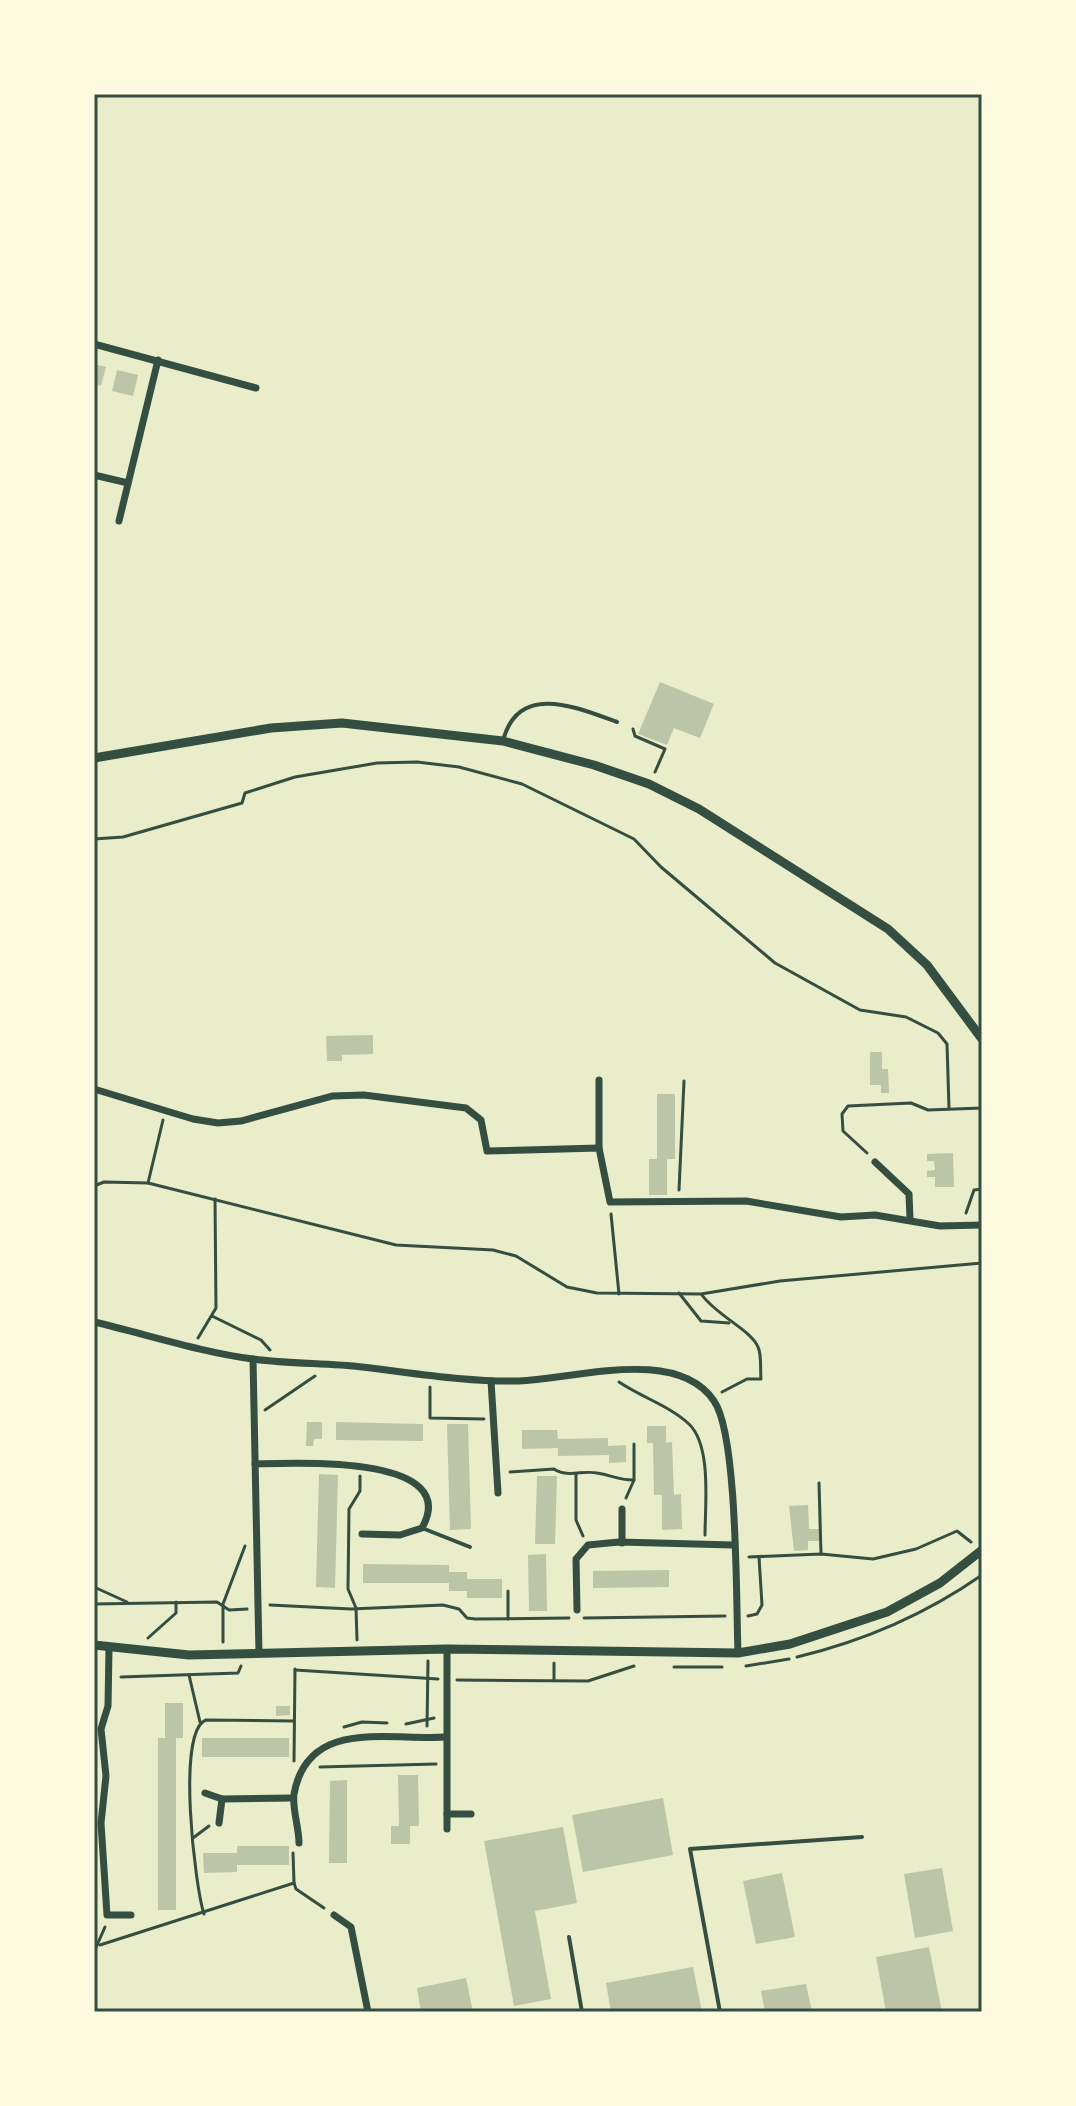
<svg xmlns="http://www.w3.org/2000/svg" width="1076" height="2106" viewBox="0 0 1076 2106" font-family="Commissioner,sans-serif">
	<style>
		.building { fill: #bcc5a7 }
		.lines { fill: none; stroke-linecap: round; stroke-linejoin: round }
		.path { stroke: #344e41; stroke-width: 3 }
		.service { stroke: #344e41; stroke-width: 4 }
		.minor { stroke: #344e41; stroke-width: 7 }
		.tertiary { stroke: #344e41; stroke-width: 9 }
		.neatline { fill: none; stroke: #344e41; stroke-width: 3 }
	</style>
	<rect width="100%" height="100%" fill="#e9edc9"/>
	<g class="building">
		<path d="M 94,364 L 106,367 L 101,386 L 94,384 Z"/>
		<path d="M 117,370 L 138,375 L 133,396 L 112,391 Z"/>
		<path d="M 660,682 L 714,704 L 700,738 L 674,728 L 667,745 L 638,734 Z"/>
		<path d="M 373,1035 L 373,1054 L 342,1055 L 342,1061 L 327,1061 L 326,1036 Z"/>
		<path d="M 870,1052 L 882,1052 L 882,1069 L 888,1069 L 889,1093 L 881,1093 L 881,1085 L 870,1085 Z"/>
		<path d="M 657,1094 L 675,1094 L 675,1159 L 667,1159 L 667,1195 L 649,1195 L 649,1159 L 657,1159 Z"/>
		<path d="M 953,1153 L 954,1187 L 935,1187 L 935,1177 L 927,1177 L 927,1171 L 935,1170 L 934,1161 L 927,1161 L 927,1154 Z"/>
		<path d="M 307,1422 L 322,1422 L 322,1439 L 314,1439 L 313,1446 L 306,1446 Z"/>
		<path d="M 336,1422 L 423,1424 L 423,1441 L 336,1440 Z"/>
		<path d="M 447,1424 L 468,1424 L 471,1529 L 450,1530 Z"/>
		<path d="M 647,1426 L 666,1426 L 666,1443 L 672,1442 L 674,1495 L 681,1494 L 682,1529 L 662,1530 L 662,1495 L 654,1495 L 653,1443 L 647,1443 Z"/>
		<path d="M 522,1430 L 557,1430 L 558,1439 L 608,1438 L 608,1446 L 626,1445 L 626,1462 L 609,1463 L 609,1455 L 558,1456 L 558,1448 L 522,1449 Z"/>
		<path d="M 319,1474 L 338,1475 L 335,1588 L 316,1587 Z"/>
		<path d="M 537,1476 L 557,1476 L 555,1544 L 535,1544 Z"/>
		<path d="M 808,1505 L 809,1529 L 820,1529 L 820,1541 L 808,1541 L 808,1550 L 794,1551 L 789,1506 Z"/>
		<path d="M 546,1554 L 547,1611 L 529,1611 L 528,1555 Z"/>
		<path d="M 363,1564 L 449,1565 L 449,1572 L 467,1572 L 467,1579 L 502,1579 L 502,1598 L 467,1598 L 467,1591 L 449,1591 L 449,1583 L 363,1583 Z"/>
		<path d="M 669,1570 L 669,1587 L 593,1588 L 593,1571 Z"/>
		<path d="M 165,1703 L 183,1703 L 183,1738 L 176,1738 L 176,1910 L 158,1910 L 158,1738 L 165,1738 Z"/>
		<path d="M 276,1706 L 290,1706 L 290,1715 L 276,1716 Z"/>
		<rect x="202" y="1738" width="87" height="19"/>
		<path d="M 398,1775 L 418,1775 L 419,1826 L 410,1826 L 410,1844 L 391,1844 L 391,1826 L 399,1826 Z"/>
		<path d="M 347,1780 L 347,1863 L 329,1863 L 330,1781 Z"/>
		<path d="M 663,1798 L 673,1855 L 583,1872 L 572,1815 Z"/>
		<path d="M 563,1827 L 577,1903 L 535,1911 L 551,1999 L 514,2006 L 484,1841 Z"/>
		<path d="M 237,1846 L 289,1846 L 289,1865 L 237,1865 L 237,1872 L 204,1873 L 203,1853 L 237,1853 Z"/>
		<path d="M 942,1868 L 953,1931 L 915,1938 L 904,1874 Z"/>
		<path d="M 782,1873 L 795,1937 L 756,1944 L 743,1881 Z"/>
		<path d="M 929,1947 L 942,2012 L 886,2012 L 876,1957 Z"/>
		<path d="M 693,1967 L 702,2012 L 611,2012 L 606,1983 Z"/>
		<path d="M 466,1978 L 473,2012 L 421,2012 L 417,1988 Z"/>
		<path d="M 806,1984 L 812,2012 L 765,2012 L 761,1991 Z"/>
	</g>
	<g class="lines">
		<g class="path">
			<path d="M 633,729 L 635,736 L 665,749 L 655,772"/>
			<path d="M 94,839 L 123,837 L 242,803 L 245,793 L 295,777 L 377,763 L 417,762 L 459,767 L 522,784 L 634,839 L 661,867 L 775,963 L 860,1010 L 906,1017 L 938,1033 L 947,1044 L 949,1108"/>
			<path d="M 867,1153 L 843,1131 L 842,1114 L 848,1106 L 911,1103 L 928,1110 L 982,1108"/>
			<path d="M 148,1183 L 163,1120"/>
			<path d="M 94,1186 L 104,1182 L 148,1183 L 396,1245 L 493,1250 L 516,1256 L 567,1287 L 597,1293 L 701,1294 L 780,1281 L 982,1263"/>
			<path d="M 679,1190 L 684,1081"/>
			<path d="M 966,1213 L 974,1190 L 982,1189"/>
			<path d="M 611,1214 L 619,1294"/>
			<path d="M 679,1293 L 701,1321 L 729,1323"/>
			<path d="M 702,1295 C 716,1315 751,1330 758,1347 C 762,1355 760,1370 761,1379 L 747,1379 L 722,1392"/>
			<path d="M 212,1316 L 261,1340 L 270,1350"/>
			<path d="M 198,1338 L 216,1308 L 215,1199"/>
			<path d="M 619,1382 C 641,1397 670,1406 689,1424 C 712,1446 705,1506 705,1535"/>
			<path d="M 430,1387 L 430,1418 L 484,1419"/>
			<path d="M 265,1410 L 315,1376"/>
			<path d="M 510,1472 L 554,1469 C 567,1478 583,1470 597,1473 C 612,1475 616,1480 634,1480"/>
			<path d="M 576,1474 L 576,1520 L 583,1536"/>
			<path d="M 819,1483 L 821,1554"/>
			<path d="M 626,1498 L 634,1480 L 634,1444"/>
			<path d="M 749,1557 L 821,1554 L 873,1559 L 916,1549 L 957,1531 L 971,1542"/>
			<path d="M 94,1587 L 127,1602"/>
			<path d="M 508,1591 L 508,1619"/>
			<path d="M 94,1604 L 217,1602 L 229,1610 L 247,1609"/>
			<path d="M 270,1605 L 351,1609 L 443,1605 L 459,1609 L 467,1618 L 475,1619 L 569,1618"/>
			<path d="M 748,1616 L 757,1614 L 762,1605 L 759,1557"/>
			<path d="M 584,1618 L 725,1616"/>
			<path d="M 148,1638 L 176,1613 L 176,1602"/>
			<path d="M 357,1640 L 356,1608 L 348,1589 L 349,1509 L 360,1491 L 360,1476"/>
			<path d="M 223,1642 L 223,1604 L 245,1546"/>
			<path d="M 797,1657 C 864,1641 926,1614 982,1575"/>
			<path d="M 746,1666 L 789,1659"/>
			<path d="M 674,1667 L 722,1667"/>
			<path d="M 295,1670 L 438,1679"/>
			<path d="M 189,1675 L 200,1722"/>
			<path d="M 121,1677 L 238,1673 L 241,1666"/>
			<path d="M 457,1680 L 588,1681 L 634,1666"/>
			<path d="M 554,1680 L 554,1663"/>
			<path d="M 406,1724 L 434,1718"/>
			<path d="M 427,1726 L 428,1661"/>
			<path d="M 344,1727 L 362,1722 L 387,1723"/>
			<path d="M 294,1761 L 295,1669"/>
			<path d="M 320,1767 L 436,1764"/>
			<path d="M 193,1838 L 209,1826"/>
			<path d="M 294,1883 L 296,1889 L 324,1908"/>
			<path d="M 204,1914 C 195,1886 176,1731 206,1720 L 294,1721"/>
			<path d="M 100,1945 L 294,1883 L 293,1853"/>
			<path d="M 94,1952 L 105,1927"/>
		</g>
		<g class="service">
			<path d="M 503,741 C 518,681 578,708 617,722"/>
			<path d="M 422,1528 L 470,1547"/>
			<path d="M 569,1937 L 582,2012"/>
			<path d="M 720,2012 L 690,1849 L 862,1837"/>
		</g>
		<g class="minor">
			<path d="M 94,344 L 256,388"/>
			<path d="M 94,475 L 128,483"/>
			<path d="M 119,521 L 158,360"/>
			<path d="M 94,1089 L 193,1119 L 218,1123 L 241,1121 L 332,1096 L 364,1095 L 466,1108 L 481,1120 L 487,1151 L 599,1148 L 610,1202 L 746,1201 L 841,1217 L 875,1215 L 940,1226 L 982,1225"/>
			<path d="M 599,1148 L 599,1080"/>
			<path d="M 875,1162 L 909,1194 L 910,1219"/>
			<path d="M 94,1322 C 146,1334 200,1352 253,1359 C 289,1364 326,1363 362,1367 C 414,1373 466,1382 519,1381 C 574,1379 677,1346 714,1401 C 738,1435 736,1603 738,1653"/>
			<path d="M 253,1359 L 259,1654"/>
			<path d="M 491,1381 L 498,1493"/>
			<path d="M 255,1464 C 289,1463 464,1453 422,1528 L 400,1535 L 362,1534"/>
			<path d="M 622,1509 L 622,1543"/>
			<path d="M 577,1610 L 576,1559 L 588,1545 L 619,1542 L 733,1545"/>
			<path d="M 109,1649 L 108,1706 L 101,1729 L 106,1776 L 101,1823 L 107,1915 L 131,1915"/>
			<path d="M 205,1793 L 222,1799 L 293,1798"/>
			<path d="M 447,1814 L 471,1814"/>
			<path d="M 219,1823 L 222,1799"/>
			<path d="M 447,1829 L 447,1649"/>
			<path d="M 299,1843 C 299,1828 292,1808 294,1794 C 308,1717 390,1741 445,1737"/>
			<path d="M 334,1915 L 351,1927 L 368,2012"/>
		</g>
		<g class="tertiary">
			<path d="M 94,758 L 271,728 L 342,723 L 503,741 L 594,765 L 649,784 L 699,809 L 888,929 L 927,965 L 982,1039"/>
			<path d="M 94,1645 L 189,1655 L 447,1649 L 738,1653 L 790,1644 L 887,1612 L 940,1583 L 982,1550"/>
		</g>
	</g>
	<rect width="1076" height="2106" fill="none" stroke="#fefae0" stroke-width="192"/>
	<rect x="96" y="96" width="884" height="1914" class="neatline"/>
</svg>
